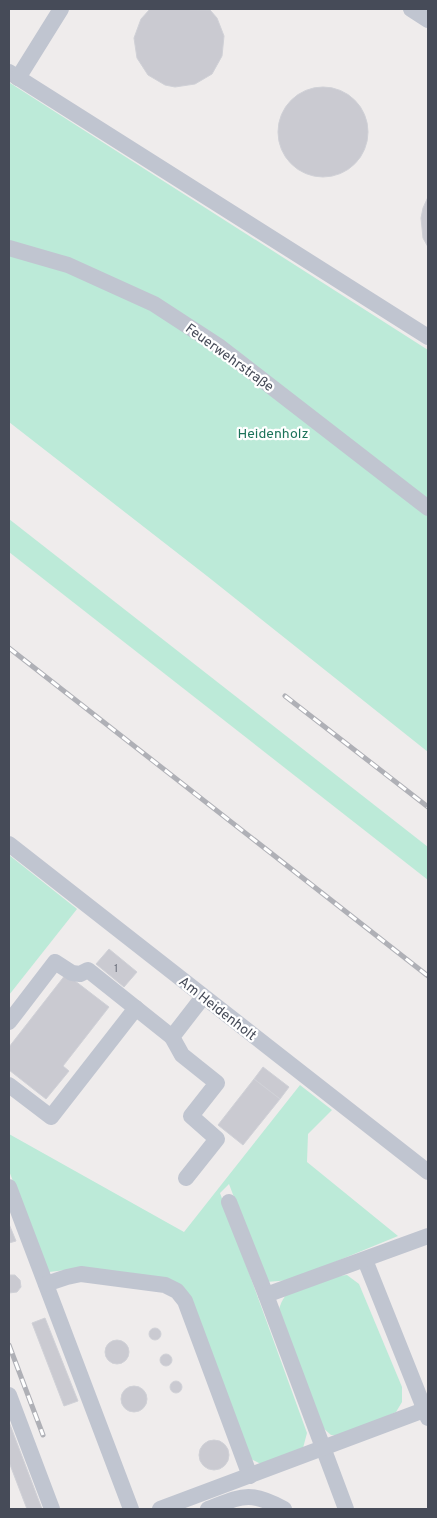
<svg xmlns="http://www.w3.org/2000/svg" width="437" height="1518" viewBox="0 0 437 1518" font-family="Overpass,sans-serif">
	<style>
		.green { fill: #bcead8 }
		.building { fill: #cacad1; stroke: #d0d1d7 }
		.lines { fill: none; stroke-linecap: round; stroke-linejoin: round }
		.minor { stroke: #c0c5d0; stroke-width: 16 }
		.rail-casing { stroke: #afb0b6; stroke-width: 5 }
		.rail { stroke: #fff; stroke-width: 3; stroke-dasharray: 9; stroke-linecap: butt }
		.labels { text-anchor: middle; stroke-width: 4.5; stroke-linejoin: round; paint-order: stroke }
		.number-label { font-size: 11px; fill: #676b76 }
		.street-label { font-size: 14px; fill: #464b58; stroke: #fff }
		.park-label { font-size: 14px; fill: #1d735a; stroke: #fff }
	</style>
	<rect width="100%" height="100%" fill="#efecec"/>
	<g class="green">
		<path d="M 10,83 L 428,350 L 428,752 L 207,576 L 9,422 L 9,84 Z"/>
		<path d="M 9,519 L 428,847 L 428,880 L 9,552 Z"/>
		<path d="M 9,855 L 77,909 L 9,995 Z"/>
		<path d="M 300,1085 L 332,1110 L 308,1134 L 307,1162 L 398,1236 L 291,1280 L 266,1282 L 229,1184 L 220,1193 L 307,1433 L 303,1448 L 261,1464 L 249,1458 L 189,1294 L 82,1268 L 49,1272 L 9,1171 L 9,1134 L 184,1232 Z"/>
		<path d="M 347,1275 L 359,1284 L 402,1387 L 402,1402 L 396,1412 L 342,1436 L 331,1435 L 322,1427 L 278,1316 C 279,1307 282,1297 290,1292 C 300,1286 335,1276 347,1275 Z"/>
	</g>
	<g class="building">
		<path d="M 150,9 L 210,10 L 217,18 L 224,36 L 222,56 L 212,74 L 195,84 L 175,87 L 165,85 L 148,75 L 137,58 L 134,38 L 141,19 Z"/>
		<circle cx="323" cy="132" r="45"/>
		<path d="M 428,197 L 428,247 L 423,238 L 421,218 L 423,208 Z"/>
		<path d="M 109,949 L 137,972 L 124,987 L 96,964 Z"/>
		<path d="M 66,974 L 109,1007 L 63,1066 L 69,1071 L 46,1099 L 9,1070 L 9,1047 Z"/>
		<path d="M 263,1067 L 289,1087 L 280,1099 L 254,1079 Z"/>
		<path d="M 254,1079 L 280,1099 L 243,1145 L 218,1125 Z"/>
		<path d="M 9,1224 L 16,1241 L 9,1243 Z"/>
		<path d="M 9,1275 L 15,1275 L 20,1280 L 21,1287 L 17,1292 L 9,1293 Z"/>
		<path d="M 45,1318 L 78,1401 L 64,1406 L 32,1323 Z"/>
		<circle cx="155" cy="1334" r="6"/>
		<circle cx="117" cy="1352" r="12"/>
		<circle cx="166" cy="1360" r="6"/>
		<circle cx="176" cy="1387" r="6"/>
		<circle cx="134" cy="1399" r="13"/>
		<path d="M 9,1422 L 42,1509 L 27,1509 L 9,1462 Z"/>
		<circle cx="214" cy="1455" r="15"/>
	</g>
	<g class="lines">
		<g class="minor">
			<path d="M 411,9 L 428,20"/>
			<path d="M 9,72 L 428,337"/>
			<path d="M 18,78 L 61,9"/>
			<path d="M 9,248 L 68,265 L 154,304 L 220,347 L 428,508"/>
			<path d="M 9,844 L 428,1172"/>
			<path d="M 9,1022 L 55,962 L 72,973 L 80,974 L 88,970 L 172,1037"/>
			<path d="M 9,1085 L 51,1117 L 136,1008"/>
			<path d="M 186,1178 L 217,1139 L 191,1116 L 217,1083 L 182,1055 L 172,1037 L 203,997"/>
			<path d="M 9,1187 L 131,1509"/>
			<path d="M 229,1202 L 266,1295 L 346,1509"/>
			<path d="M 365,1260 L 428,1418"/>
			<path d="M 46,1284 L 67,1277 L 81,1274 L 165,1285 L 177,1291 L 185,1301 L 250,1476"/>
			<path d="M 266,1295 L 428,1236"/>
			<path d="M 9,1395 L 52,1509"/>
			<path d="M 160,1509 L 424,1410"/>
			<path d="M 208,1509 C 242,1496 249,1490 284,1509"/>
		</g>
		<g class="rail-casing">
			<g id="rail">
				<path d="M 9,648 L 428,976"/>
				<path d="M 285,696 L 428,807"/>
				<path d="M 9,1345 L 43,1435"/>
			</g>
		</g>
		<use href="#rail" class="rail"/>
	</g>
	<g class="labels">
		<g class="number-label">
			<text x="116" y="972">1</text>
		</g>
		<g class="street-label">
			<text transform="translate(230 357) rotate(36)" y="5">Feuerwehrstraße</text>
			<text transform="translate(218 1008) rotate(38)" y="5">Am Heidenholt</text>
		</g>
		<g class="park-label">
			<text x="273" y="438">Heidenholz</text>
		</g>
	</g>
	<rect width="437" height="1518" fill="none" stroke="#464b58" stroke-width="20"/>
</svg>
